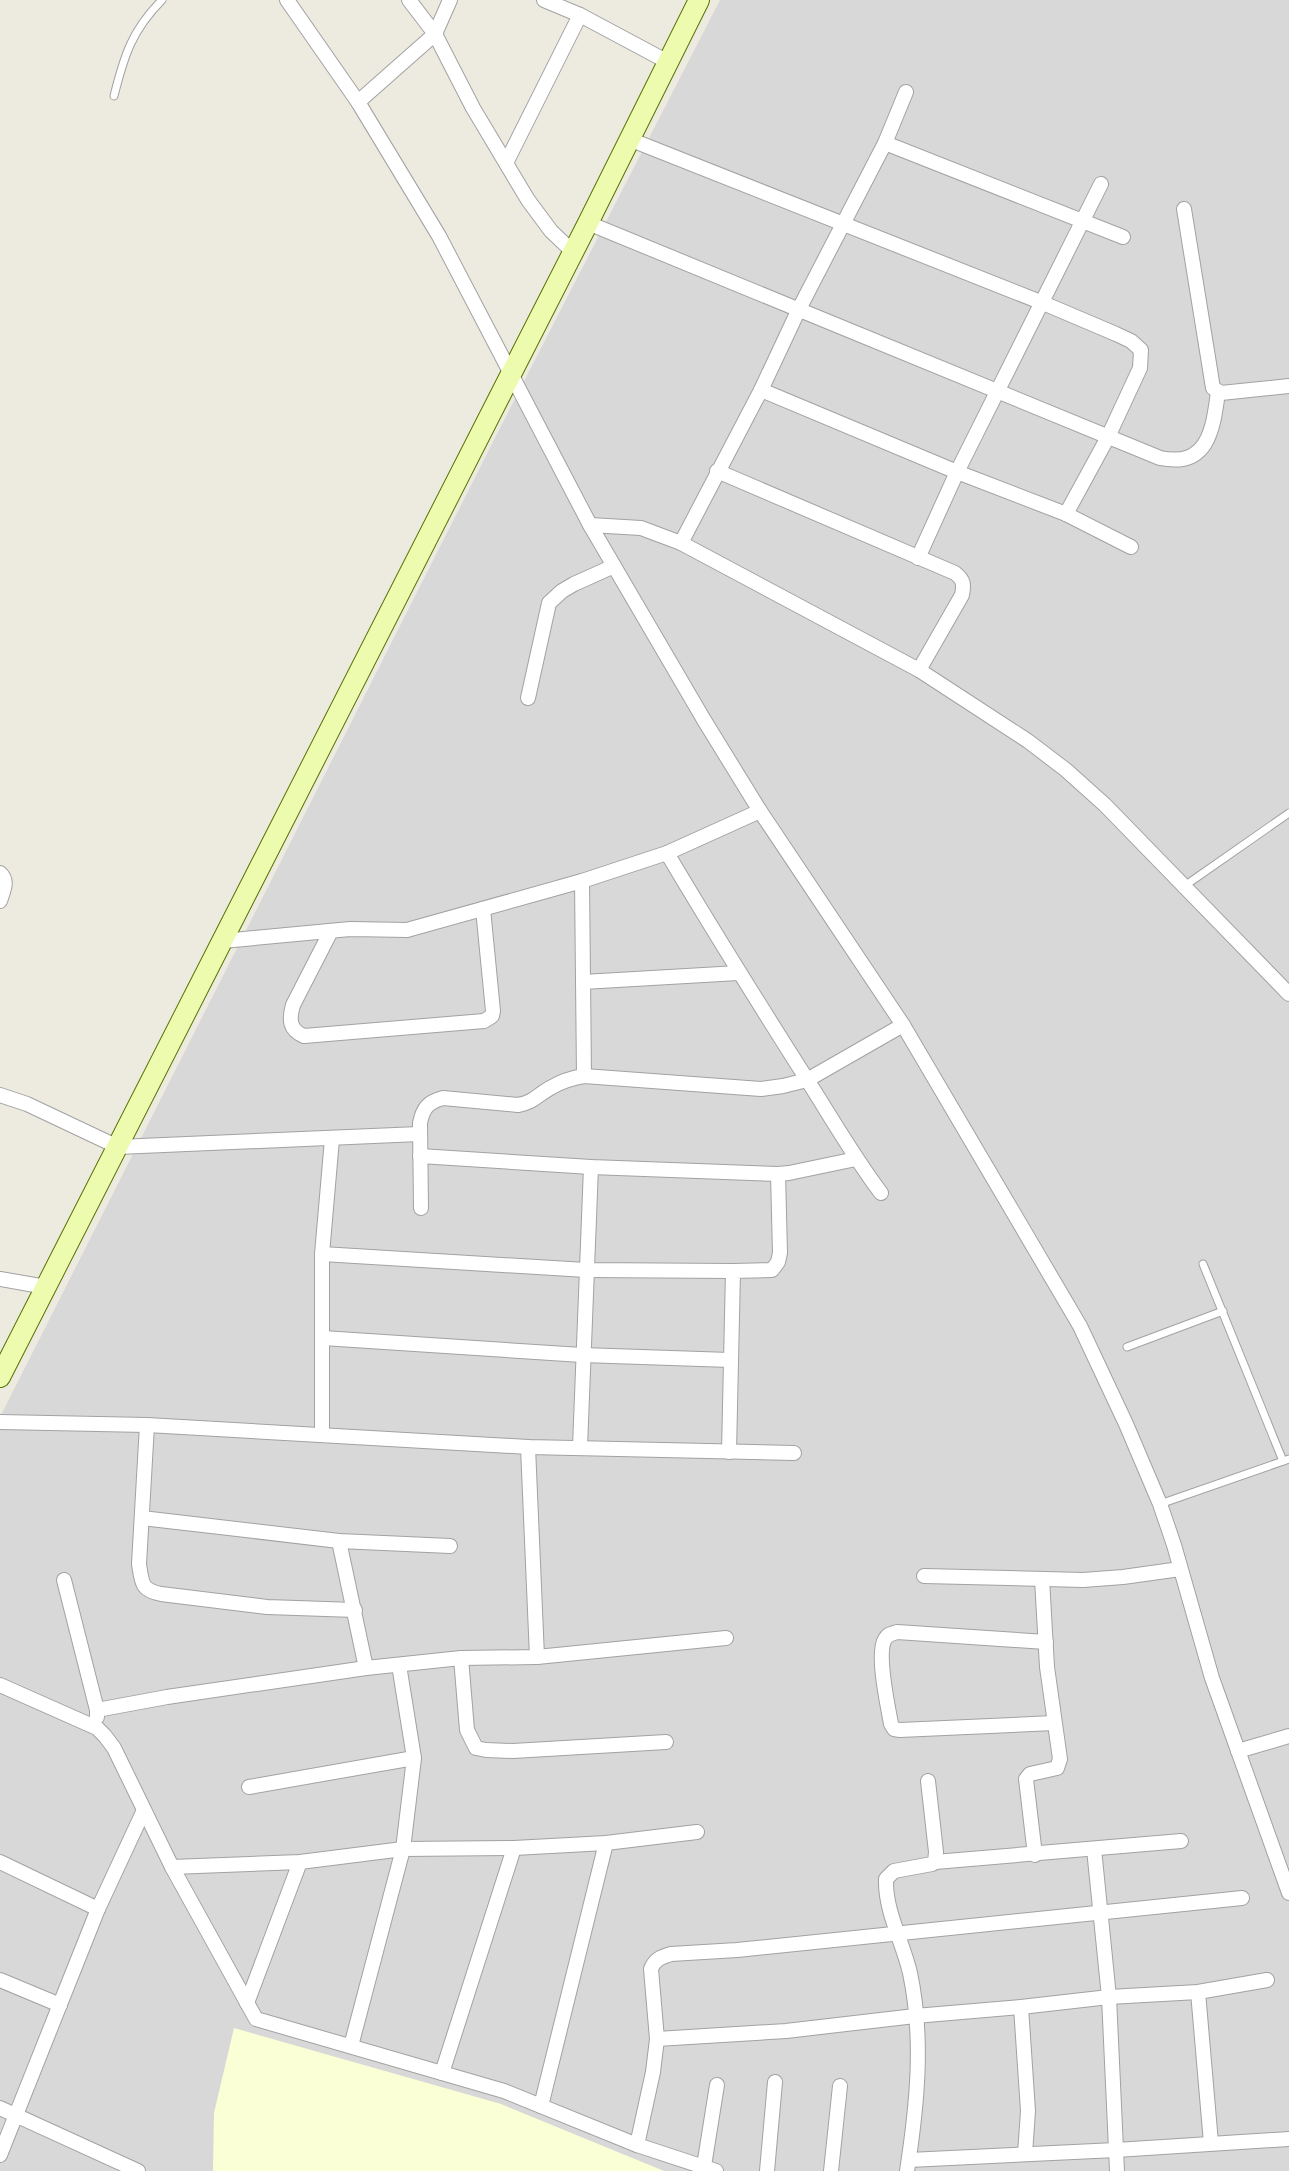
<svg xmlns="http://www.w3.org/2000/svg" width="1289" height="2171" viewBox="0 0 1289 2171" font-family="Roboto,sans-serif">
	<style>
		.residential { fill: #d9d8d8 }
		.education { fill: #faffd6 }
		.lines { fill: none; stroke-linecap: round; stroke-linejoin: round }
		.lane-casing { stroke: #a2a2a2; stroke-width: 9 }
		.street-casing { stroke: #a2a2a2; stroke-width: 16 }
		.secondary-casing { stroke: #577201; stroke-width: 22 }
		.lane { stroke: #fff; stroke-width: 7 }
		.street { stroke: #fff; stroke-width: 14 }
		.secondary { stroke: #edfbaf; stroke-width: 20 }
	</style>
	<rect width="100%" height="100%" fill="#edeadf"/>
	<path class="residential" d="M 720,0 L 1289,0 L 1289,2171 L 0,2171 L 0,1417 L 501,426 Z"/>
	<path class="education" d="M 234,2028 L 501,2104 L 664,2171 L 213,2171 L 214,2113 Z"/>
	<g class="lines">
		<g class="lane-casing">
			<g id="lane">
				<path d="M 114,96 C 124,56 132,30 162,0"/>
				<path d="M 1183,887 L 1289,813"/>
				<path d="M 1203,1264 L 1283,1461"/>
				<path d="M 1127,1347 L 1223,1311"/>
				<path d="M 1160,1504 L 1289,1459"/>
			</g>
		</g>
		<g class="street-casing">
			<g id="street">
				<path d="M 287,0 L 358,102 L 439,236 L 590,525 L 704,720 L 760,811 L 903,1025 L 1080,1326 L 1126,1424 L 1160,1504 L 1174,1545 L 1212,1678 L 1289,1893"/>
				<path d="M 409,0 L 435,34 L 473,108 L 528,200 L 551,231 L 572,251"/>
				<path d="M 544,0 L 580,15 L 668,62"/>
				<path d="M 358,102 L 435,34 L 450,0"/>
				<path d="M 629,139 L 1043,303 L 1116,334 L 1131,341 L 1141,350 L 1140,368 L 1108,437 L 1066,514"/>
				<path d="M 885,143 L 1123,237"/>
				<path d="M 506,163 L 580,15"/>
				<path d="M 1184,209 L 1213,388 L 1221,393 L 1289,386"/>
				<path d="M 588,223 L 1160,458 C 1208,468 1213,430 1218,392"/>
				<path d="M 761,390 L 957,472 L 1066,514 L 1131,547"/>
				<path d="M 717,471 L 955,573 C 964,580 964,585 962,595 L 919,670"/>
				<path d="M 590,525 L 641,528 L 681,543 L 919,670 L 1028,741 L 1066,770 L 1105,805 L 1289,994"/>
				<path d="M 681,543 L 761,390 L 799,309 L 885,143 L 906,92"/>
				<path d="M 918,558 L 957,472 L 1101,184"/>
				<path d="M 528,698 L 549,603 L 562,591 L 574,584 L 614,566"/>
				<path d="M 667,853 C 712,929 759,1004 806,1078 C 831,1117 853,1156 881,1193"/>
				<path d="M 0,873 C 9,881 3,891 0,901"/>
				<path d="M 331,931 L 293,1005 C 289,1019 289,1030 304,1036 L 484,1021 L 492,1016 L 493,1011 L 483,909"/>
				<path d="M 223,941 L 350,929 L 407,930 L 582,881"/>
				<path d="M 583,982 L 738,973"/>
				<path d="M 584,1076 L 582,881 L 667,853 L 760,811"/>
				<path d="M 0,1095 L 27,1104 L 118,1147 L 419,1134"/>
				<path d="M 420,1156 L 591,1167 L 778,1174 L 789,1173 L 856,1159"/>
				<path d="M 421,1208 L 420,1123 C 423,1108 428,1102 443,1098 L 518,1105 C 535,1102 538,1094 552,1087 C 562,1081 572,1078 584,1076 L 761,1089 L 783,1086 L 807,1080 L 903,1025"/>
				<path d="M 322,1254 L 586,1270 L 733,1271"/>
				<path d="M 0,1279 L 46,1287"/>
				<path d="M 323,1338 L 582,1355 L 730,1360"/>
				<path d="M 0,1422 L 147,1425 L 528,1447 L 794,1453"/>
				<path d="M 147,1425 L 139,1564 C 142,1583 141,1590 161,1594 L 267,1607 L 355,1610"/>
				<path d="M 322,1434 L 322,1254 L 332,1139"/>
				<path d="M 528,1447 L 537,1657"/>
				<path d="M 580,1447 L 591,1167"/>
				<path d="M 729,1452 L 733,1271 L 772,1270 L 778,1262 L 780,1253 L 778,1174"/>
				<path d="M 142,1518 L 339,1541 L 450,1546"/>
				<path d="M 339,1541 L 366,1668"/>
				<path d="M 924,1576 L 1083,1580 L 1123,1577 L 1180,1569"/>
				<path d="M 64,1580 L 97,1710 L 97,1717"/>
				<path d="M 1046,1642 L 897,1632 C 891,1634 888,1634 885,1639 C 876,1654 888,1706 891,1724 L 894,1729 L 900,1730 L 1054,1723"/>
				<path d="M 461,1658 L 467,1730 L 476,1748 L 486,1750 L 513,1751 L 666,1742"/>
				<path d="M 0,1685 L 97,1728 L 105,1736 L 114,1748 L 172,1867 L 256,2019 L 504,2091 L 637,2145 L 716,2171"/>
				<path d="M 97,1710 L 167,1697 L 366,1668 L 461,1658 L 537,1657 L 726,1638"/>
				<path d="M 1238,1751 L 1289,1736"/>
				<path d="M 249,1787 L 414,1758"/>
				<path d="M 1094,1849 L 1109,1997 L 1117,2171"/>
				<path d="M 1035,1855 L 1026,1779 L 1030,1774 L 1057,1768 L 1060,1759 L 1047,1667 L 1042,1579"/>
				<path d="M 0,1862 L 98,1909"/>
				<path d="M 935,1862 L 1181,1841"/>
				<path d="M 172,1867 L 300,1862 L 403,1849 L 514,1848 L 606,1843 L 697,1832"/>
				<path d="M 0,1980 L 60,2005"/>
				<path d="M 1198,1992 L 1211,2143"/>
				<path d="M 247,2003 L 300,1862"/>
				<path d="M 1021,2007 L 1028,2111 L 1025,2154"/>
				<path d="M 657,2039 L 786,2031 L 915,2016 L 1021,2007 L 1109,1997 L 1198,1992 L 1267,1980"/>
				<path d="M 351,2046 L 403,1849 L 414,1758 L 399,1665"/>
				<path d="M 442,2073 L 514,1848"/>
				<path d="M 541,2106 L 606,1843"/>
				<path d="M 0,2108 L 138,2171"/>
				<path d="M 637,2145 L 653,2072 L 657,2039 L 651,1969 C 655,1959 661,1957 671,1954 L 737,1950 L 1242,1898"/>
				<path d="M 0,2155 L 98,1909 L 144,1810"/>
				<path d="M 909,2160 L 1116,2150 L 1289,2139"/>
				<path d="M 704,2166 L 717,2085"/>
				<path d="M 767,2171 L 775,2082"/>
				<path d="M 831,2171 L 840,2086"/>
				<path d="M 907,2171 C 917,2106 924,2039 910,1973 C 903,1942 885,1912 886,1879 L 894,1871 L 932,1864 L 935,1862 L 936,1852 L 928,1781"/>
			</g>
		</g>
		<g class="secondary-casing">
			<path id="secondary" d="M 0,1377 L 588,223 L 699,0"/>
		</g>
		<use href="#lane" class="lane"/>
		<use href="#street" class="street"/>
		<use href="#secondary" class="secondary"/>
	</g>
</svg>
